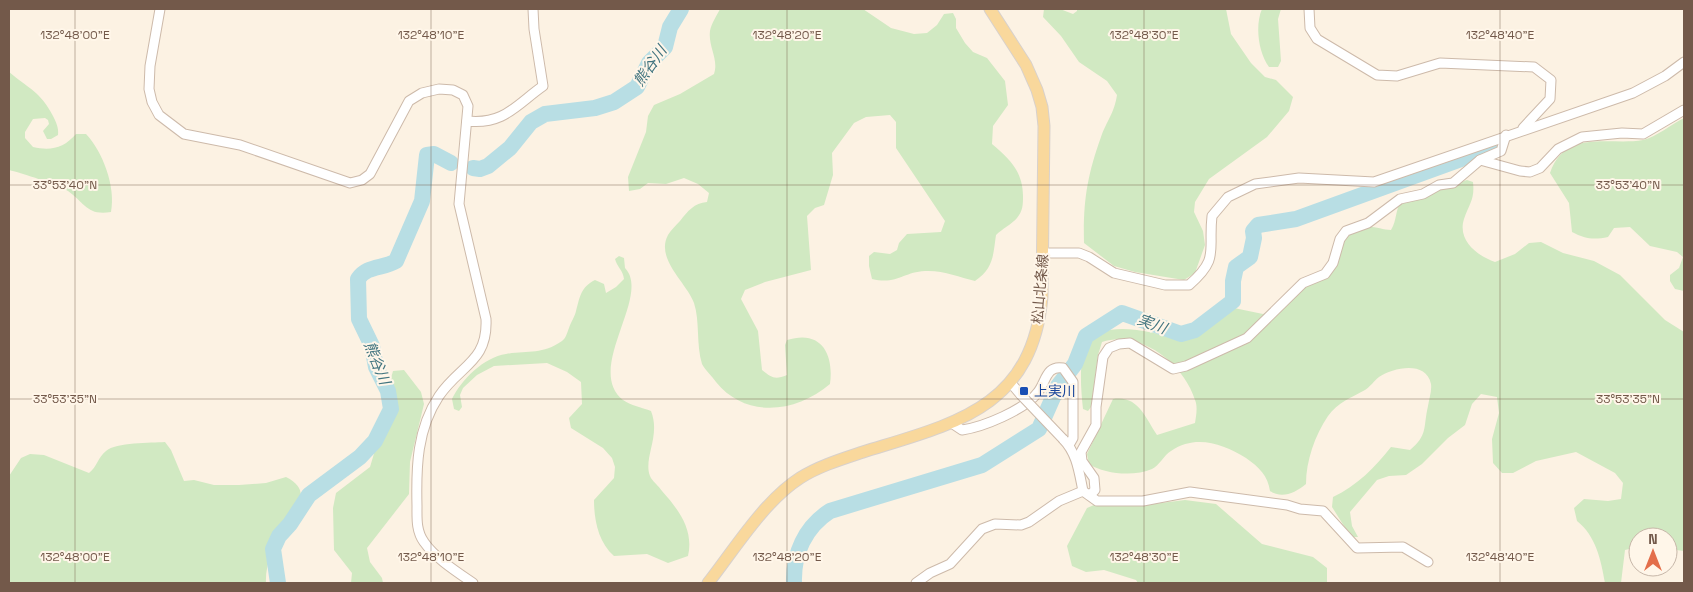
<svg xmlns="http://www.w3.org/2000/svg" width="1693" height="592" viewBox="0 0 1693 592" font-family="'Space Grotesk','Noto Sans JP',sans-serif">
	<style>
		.green { fill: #d1e9c2 }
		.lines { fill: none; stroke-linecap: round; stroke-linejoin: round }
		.river { stroke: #b8dee4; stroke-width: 16 }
		.minor-casing { stroke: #cdbaaa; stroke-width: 11 }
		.major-casing { stroke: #d8d1cc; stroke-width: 13 }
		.minor { stroke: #fff; stroke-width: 9 }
		.major { stroke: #f9d89c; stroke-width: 11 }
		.minor-bridge-casing { stroke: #cdbaaa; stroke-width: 11; stroke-linecap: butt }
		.minor-bridge { stroke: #fff; stroke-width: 9 }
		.ticks { fill: none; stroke: #73594a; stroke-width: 1; stroke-opacity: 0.45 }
		.transit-dot { fill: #1a4fb4; stroke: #fff6e9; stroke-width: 2 }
		.labels { text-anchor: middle; stroke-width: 4; stroke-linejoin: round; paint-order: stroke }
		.street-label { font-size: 14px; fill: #73594a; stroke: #fff6e9 }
		.transit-label { font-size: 14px; fill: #164399; stroke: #fff6e9; text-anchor: start }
		.water-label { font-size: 15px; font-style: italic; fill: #41747f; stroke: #fff6e9 }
		.ticks-label { font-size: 12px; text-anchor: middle; fill: #73594a; stroke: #fff6e9; stroke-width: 4; stroke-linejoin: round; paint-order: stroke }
	</style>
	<rect width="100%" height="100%" fill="#fcf2e3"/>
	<g class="green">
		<path d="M 720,9 L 863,9 L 891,28 L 914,34 L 927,33 L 937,25 L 944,14 L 953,13 L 956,19 L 956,28 L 965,43 L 973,52 L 987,58 L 1005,81 L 1008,105 L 993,126 L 992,144 C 1010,159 1023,172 1023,196 C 1023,204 1023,211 1017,218 C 1012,224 1002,229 996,235 C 993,255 994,268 975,281 C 959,277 943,270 925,271 C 903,272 897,285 872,279 L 869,266 L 869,256 L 874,252 L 890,254 L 897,250 L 899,243 L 907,234 L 941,232 L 945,221 L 896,148 L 896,122 L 890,115 L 866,117 L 854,123 L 832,153 L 833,175 L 824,205 L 815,208 L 807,216 L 811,270 L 765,282 L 745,290 L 741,299 L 758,331 L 762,370 C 772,378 775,380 787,375 L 785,345 L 787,340 C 822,329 834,355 830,384 C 796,413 746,419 716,382 C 712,376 705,370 702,364 C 696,344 700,321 694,303 C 687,283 655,259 668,235 C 671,230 676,225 680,221 C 688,211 694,203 707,202 L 709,193 L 698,184 L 684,178 L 666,184 L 648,183 L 640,189 L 629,191 L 628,177 L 646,132 L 648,116 L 654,105 L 680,94 L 714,74 C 719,59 708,47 710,31 C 711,24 717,15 720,9 Z"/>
		<path d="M 1044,9 L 1060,9 L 1073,14 L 1077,11 L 1077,9 L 1226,9 L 1231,34 L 1251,63 L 1265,77 L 1276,80 L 1293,97 L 1289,111 L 1267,137 L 1209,179 L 1195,202 L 1194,212 L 1203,231 L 1205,245 L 1195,273 L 1184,280 L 1135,272 L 1114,266 L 1084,243 C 1083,202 1087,176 1101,137 C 1107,120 1114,114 1117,95 L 1107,81 L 1079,62 L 1061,36 L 1043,17 Z"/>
		<path d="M 1262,9 L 1281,9 L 1278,19 L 1281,61 L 1278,67 L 1269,67 C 1258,52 1255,25 1262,9 Z"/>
		<path d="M 9,72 C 28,88 41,92 53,116 C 56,122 59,128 58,135 L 51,139 L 47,139 L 43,131 L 49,124 L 48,120 L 45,118 L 33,119 L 25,132 L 25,138 L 33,147 C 51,151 64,148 76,134 L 86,134 C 103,152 116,187 111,212 C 87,216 85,203 68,191 C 58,185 22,173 9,170 Z"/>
		<path d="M 1684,118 L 1684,291 L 1675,289 L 1670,281 L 1670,275 L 1679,268 L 1683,257 L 1677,252 L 1650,246 L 1630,227 L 1614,228 L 1608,237 C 1594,240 1585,239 1572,232 L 1569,203 L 1550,173 C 1565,128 1610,146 1643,140 C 1656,137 1672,124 1684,118 Z"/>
		<path d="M 1467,180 L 1473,182 C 1475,200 1469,204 1464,219 C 1457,241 1478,256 1495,262 L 1515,254 L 1529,243 L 1541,242 L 1563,253 L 1594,261 L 1620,275 L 1665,320 L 1684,332 L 1684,551 L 1668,549 L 1668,537 L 1638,537 L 1638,547 L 1625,550 L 1621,583 L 1605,583 C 1601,560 1596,536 1577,521 L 1574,508 L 1584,499 L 1608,501 L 1621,499 L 1623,483 L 1615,473 L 1576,452 L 1536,461 L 1513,473 L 1502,473 L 1493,463 L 1492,439 L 1499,413 L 1497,397 L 1481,394 L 1472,404 L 1465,425 L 1448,438 L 1422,464 L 1406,475 L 1389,476 L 1377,480 L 1350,512 L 1352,526 L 1358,537 L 1351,537 L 1332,507 L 1333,497 C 1357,486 1375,467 1391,447 L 1410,450 C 1428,435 1423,428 1428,406 C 1429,399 1432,391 1431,384 C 1426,360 1393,368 1379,377 C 1374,381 1370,387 1365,390 C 1351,398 1338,402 1328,416 C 1315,435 1306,461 1306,484 C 1295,493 1282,499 1270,491 C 1268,476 1259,467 1246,458 C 1223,444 1196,434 1171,451 C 1164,455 1159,466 1152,469 C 1134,477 1104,474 1089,464 L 1087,454 L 1113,399 C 1138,395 1145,417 1157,435 L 1195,423 C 1196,416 1198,407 1195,400 C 1184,364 1140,329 1102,342 L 1098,355 L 1091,407 L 1088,411 L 1083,409 C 1076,346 1084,318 1154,333 C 1165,335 1175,342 1187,340 C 1193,339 1225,313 1234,308 L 1263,314 L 1285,305 L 1305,287 L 1327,278 C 1337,254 1339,232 1367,227 C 1374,226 1383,230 1391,230 C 1397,220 1395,211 1401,201 Z"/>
		<path d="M 619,256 L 624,258 L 625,268 C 652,296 584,369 623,400 C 630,405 643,408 651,411 C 661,436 643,458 650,476 C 652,481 659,486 662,491 C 679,510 694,530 688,556 L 668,563 L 647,554 L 614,556 C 598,542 594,519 594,500 L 614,478 L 615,467 L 612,458 L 603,448 L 571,428 L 569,418 L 582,404 L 581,382 L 567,372 L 547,363 L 494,366 L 477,375 L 463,388 L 460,395 L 462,407 L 459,411 L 454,409 L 452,399 C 461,380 484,357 506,354 C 528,350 542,355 562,341 C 566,338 567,333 569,328 C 571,322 575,316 576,311 C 580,296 581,287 595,280 L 604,284 L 606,293 L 616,287 L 624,279 C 623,270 617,267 615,259 Z"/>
		<path d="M 404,370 L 421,392 L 424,404 L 410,462 L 409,494 L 367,548 L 370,562 L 382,578 L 383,583 L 351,583 L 352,573 L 334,550 L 333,508 L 336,493 L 370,467 L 390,400 L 390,382 L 393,371 Z"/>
		<path d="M 165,442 L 171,450 L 184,481 L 194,480 L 214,485 L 239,485 L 266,483 L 286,477 C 316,492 293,512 282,531 C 273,546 265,566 266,583 L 9,583 L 9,476 L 21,458 L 30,454 L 44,455 L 89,473 C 97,467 98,457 106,451 C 116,442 151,443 165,442 Z"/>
		<path d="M 1185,500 L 1216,504 L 1262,544 L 1313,557 L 1327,568 L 1327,583 L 1138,583 L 1136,580 L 1104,570 L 1086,572 L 1072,566 L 1067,546 L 1087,508 L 1094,505 L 1145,505 Z"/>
	</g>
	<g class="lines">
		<g class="river">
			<path d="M 473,168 L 480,169 L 488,166 L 510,148 L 531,122 L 545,114 L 595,108 L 614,102 L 637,87 L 649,63 L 665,47 L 670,27 L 681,9"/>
			<path d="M 278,583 L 273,549 L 279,536 L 290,524 L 309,495 L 360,457 L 375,441 L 391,409 L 388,391 L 376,367 L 372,346 L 359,319 L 358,279 C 367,265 383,269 396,261 L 422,201 L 427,155 L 434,154 L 451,163"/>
			<path d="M 794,583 C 793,554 805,527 830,511 L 982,465 L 1039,429 L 1058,386 L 1075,364 L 1086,336 L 1122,313 L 1181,334 L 1195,330 L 1233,301 L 1233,281 L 1236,267 L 1250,257 L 1254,238 L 1253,231 L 1258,225 L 1296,219 L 1497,146"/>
		</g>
		<g class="minor-casing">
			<g id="minor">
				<path d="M 160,9 L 150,66 L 149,89 L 152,102 L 159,115 L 184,134 L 240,145 L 350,183 L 362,180 L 370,174 L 409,101 L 422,93 L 439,89 L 453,90 L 463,95 L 468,106 L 459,204 L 486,319 C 488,362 460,365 439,396 C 417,429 416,467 417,506 C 417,518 416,531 424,542 C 435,558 457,572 473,583"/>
				<path d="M 1309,9 L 1310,28 L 1317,39 L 1377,75 L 1397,76 L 1440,63 L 1534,67 L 1551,80 L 1550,99 L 1523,128"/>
				<path d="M 467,121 C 504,125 516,105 543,86 L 534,29 L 533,9"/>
				<path d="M 1480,160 L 1520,171 L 1530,172 L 1540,168 L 1558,149 L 1582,137 L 1622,133 L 1643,134 L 1684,110"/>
				<path d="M 1043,253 L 1079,253 L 1089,257 L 1114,273 L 1165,285 L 1189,285 C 1220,258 1208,251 1212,216 L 1228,197 L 1255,184 L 1299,178 L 1374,182 L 1633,93 L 1665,76 L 1684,62"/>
				<path d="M 1010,382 L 1021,395"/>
				<path d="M 953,424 L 962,430 C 983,427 1025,410 1038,392 C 1046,382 1046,365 1063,368 L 1073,382 L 1073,438 L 1069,445"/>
				<path d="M 1063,439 C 1077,453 1079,472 1083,491 L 1097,501 L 1143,501 L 1190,492 L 1287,505 L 1300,509 L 1323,511 L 1357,548 L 1403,547 L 1428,562"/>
				<path d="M 1090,495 L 1095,490 L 1094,478 L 1082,461 L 1081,452 L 1096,425 L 1096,407 L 1103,357 L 1109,348 L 1119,344 L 1130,343 L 1173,369 L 1186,366 L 1247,338 L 1303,283 L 1325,274 L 1333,263 L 1340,239 L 1346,231 L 1368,223 L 1400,199 L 1423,194 L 1439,185 L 1453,183 L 1480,160 L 1501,151 L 1506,135"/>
				<path d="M 916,583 L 930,573 L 950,564 L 982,529 L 995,524 L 1021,525 L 1029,522 L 1059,501 L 1083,491"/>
			</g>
		</g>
		<g class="major-casing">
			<path id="major" d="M 708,583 C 734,550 764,501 800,478 C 819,466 842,459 863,452 C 953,424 1032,409 1042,297 L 1044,126 L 1042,107 L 1037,90 L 1026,65 L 990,9"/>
		</g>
		<use href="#minor" class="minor"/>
		<use href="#major" class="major"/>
		<g class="minor-bridge-casing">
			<path id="minor-bridge" d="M 1021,395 L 1063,439"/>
		</g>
		<use href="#minor-bridge" class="minor-bridge"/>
	</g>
	<path class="ticks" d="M 75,9 L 75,583M 431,9 L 431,583M 787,9 L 787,583M 1144,9 L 1144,583M 1500,9 L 1500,583M 9,185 L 1684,185M 9,399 L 1684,399"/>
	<rect class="transit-dot" x="1019" y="386" width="10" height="10" rx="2.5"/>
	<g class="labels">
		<g class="street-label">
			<text transform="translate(1040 289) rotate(-85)" y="5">松山北条線</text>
		</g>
		<g class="transit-label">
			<text x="1034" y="396">上実川</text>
		</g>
		<g class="water-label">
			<text transform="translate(650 66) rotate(-55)" y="5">熊谷川</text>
			<text transform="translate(1152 324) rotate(20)" y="5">実川</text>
			<text transform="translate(377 363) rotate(68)" y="5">熊谷川</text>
		</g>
	</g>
	<g class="ticks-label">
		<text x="75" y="39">132°48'00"E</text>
		<text x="431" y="39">132°48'10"E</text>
		<text x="787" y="39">132°48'20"E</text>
		<text x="1144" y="39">132°48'30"E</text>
		<text x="1500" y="39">132°48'40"E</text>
		<text x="65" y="189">33°53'40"N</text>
		<text x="1628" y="189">33°53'40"N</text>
		<text x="65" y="403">33°53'35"N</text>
		<text x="1628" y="403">33°53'35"N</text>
		<text x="75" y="561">132°48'00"E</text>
		<text x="431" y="561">132°48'10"E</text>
		<text x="787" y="561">132°48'20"E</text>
		<text x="1144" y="561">132°48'30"E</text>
		<text x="1500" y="561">132°48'40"E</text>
	</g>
	<rect width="1693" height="592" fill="none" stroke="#73594a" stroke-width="20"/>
	<g transform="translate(1653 552)"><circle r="24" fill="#fff6e9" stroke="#c7b7a9"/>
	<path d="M0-4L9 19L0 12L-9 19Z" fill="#e36e4a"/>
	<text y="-8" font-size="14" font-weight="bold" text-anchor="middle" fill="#73594a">N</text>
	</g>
</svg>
